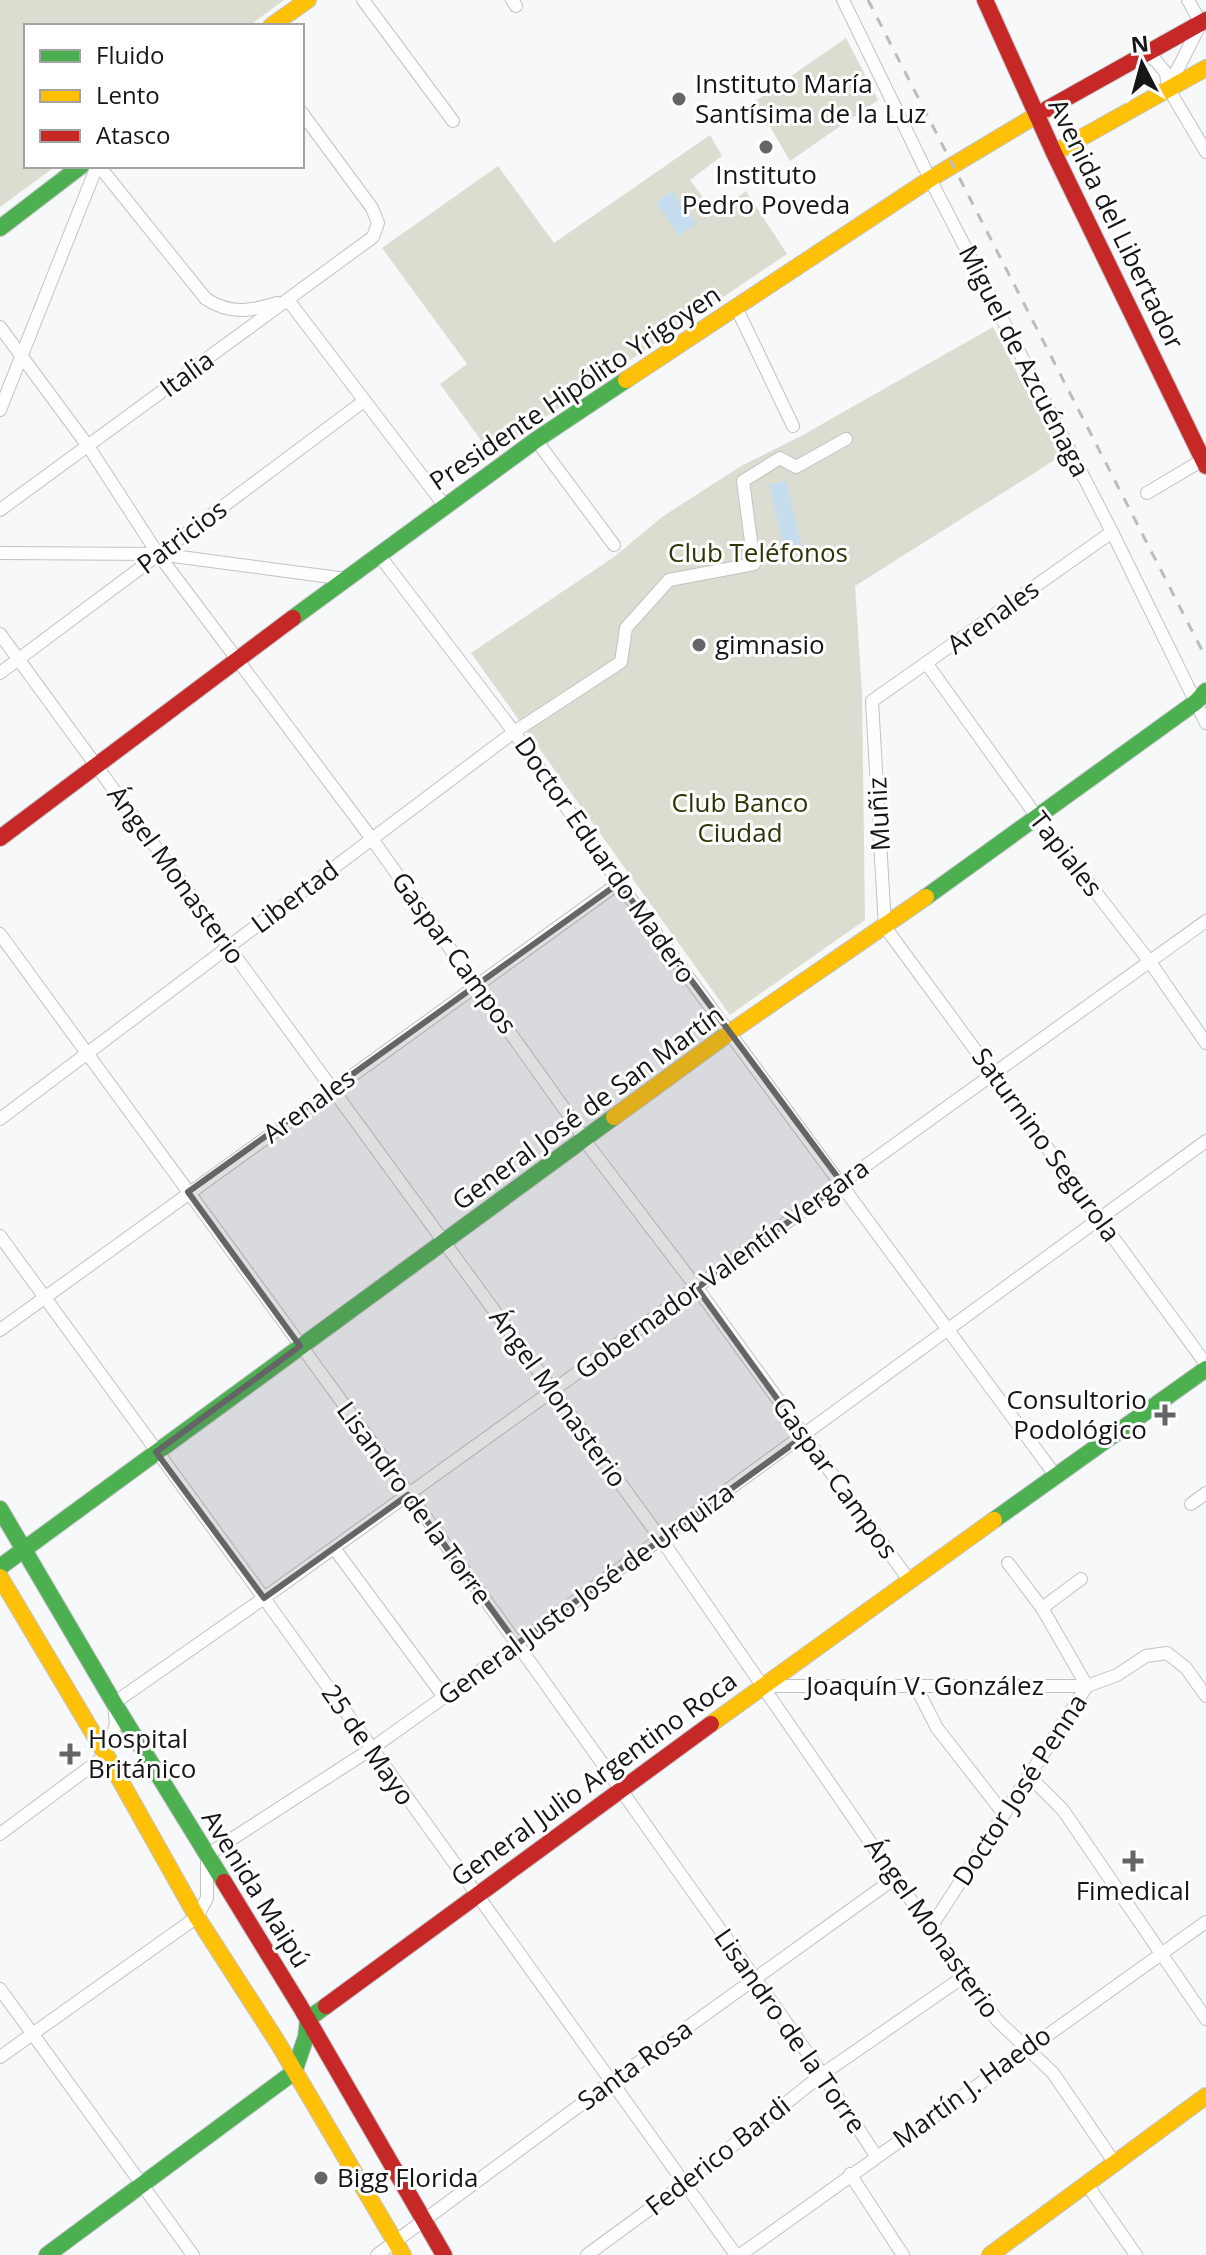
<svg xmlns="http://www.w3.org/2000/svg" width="1206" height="2255" viewBox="0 0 1206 2255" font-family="'Open Sans',sans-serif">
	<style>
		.green { fill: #dbddd1 }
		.water { fill: #c6ddef }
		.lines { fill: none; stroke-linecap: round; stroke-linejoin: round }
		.street-casing { stroke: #c2c2c4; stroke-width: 14 }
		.fast-casing { stroke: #c2c2c4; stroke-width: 18 }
		.slow-casing { stroke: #c2c2c4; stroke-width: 18 }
		.jam-casing { stroke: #c2c2c4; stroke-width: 18 }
		.street { stroke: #fefefe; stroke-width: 12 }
		.fast { stroke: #4caf50; stroke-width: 16 }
		.slow { stroke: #ffc107; stroke-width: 16 }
		.jam { stroke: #c62828; stroke-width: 16 }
		.rail { stroke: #bcbcbd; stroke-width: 3; stroke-dasharray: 10 10; stroke-linecap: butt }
		.marked { fill: #656567; fill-opacity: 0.2; stroke: #656567; stroke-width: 6; stroke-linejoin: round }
		.poi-dot { fill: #656567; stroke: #fff; stroke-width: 3 }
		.labels { text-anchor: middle; stroke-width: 6; stroke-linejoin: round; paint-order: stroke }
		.poi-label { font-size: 26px; fill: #161618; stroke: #fff; text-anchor: start }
		.street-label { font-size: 26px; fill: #161618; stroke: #fff }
		.park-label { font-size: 26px; fill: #313305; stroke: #fff }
	</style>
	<rect width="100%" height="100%" fill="#f7f8fa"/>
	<g class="green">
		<path d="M 0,0 L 284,0 L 249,26 L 26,26 L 26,166 L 56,166 L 0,207 Z"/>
		<path d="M 846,38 L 878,100 L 790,161 L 755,101 Z"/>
		<path d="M 710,135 L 722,156 L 690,180 L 715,213 L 746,191 L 787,254 L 491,454 L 440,384 L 467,364 L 382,248 L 498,166 L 554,243 Z"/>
		<path d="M 993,327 L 1061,456 L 855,586 L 862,692 L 865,920 L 730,1015 L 471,653 L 614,557 L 662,517 L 741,466 L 801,436 Z"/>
	</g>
	<g class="water">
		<path d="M 672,191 L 696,223 L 679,236 L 656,203 Z"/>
		<path d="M 786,481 L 805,560 L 787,564 L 769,484 Z"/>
	</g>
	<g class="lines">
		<g class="street-casing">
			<g id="street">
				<path d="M 363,0 L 453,121"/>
				<path d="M 512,0 L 516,6"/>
				<path d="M 843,0 L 930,179 L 1112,532 L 1206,723"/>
				<path d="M 1145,54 L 1156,61 L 1166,73 L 1168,88 L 1206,152"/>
				<path d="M 1168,88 L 1201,23 L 1188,0"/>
				<path d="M 99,166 L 206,299 C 231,315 251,311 277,303"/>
				<path d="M 288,300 L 444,505"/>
				<path d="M 736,307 L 793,426"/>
				<path d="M 0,327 L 88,446 L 158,554 L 372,839 L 573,1121 L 585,1141 L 697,1288 L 909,1580"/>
				<path d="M 0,410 L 97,166"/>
				<path d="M 536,440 L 614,545"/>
				<path d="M 1147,493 L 1206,458"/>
				<path d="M 0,510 L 373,237 L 378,223 L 372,208 L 302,113"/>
				<path d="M 1112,532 L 872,701 L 885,927 L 1206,1364"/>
				<path d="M 0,553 L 158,554 L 346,579"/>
				<path d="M 379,555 L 514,732 L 619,883 L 1055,1475"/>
				<path d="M 0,634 L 661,1539 L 895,1878 L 997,2020 L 1053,2073 L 1114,2162"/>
				<path d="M 927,664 L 1037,817 L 1150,962 L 1206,1043"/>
				<path d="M 0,673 L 364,401"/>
				<path d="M 0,934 C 215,1229 433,1523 643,1821 C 721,1933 803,2041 876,2156"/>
				<path d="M 0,1119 L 514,732 L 621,662 L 626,628 L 669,580 L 754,564 L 743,481 L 780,458 L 796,467 L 846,439"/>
				<path d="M 0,1236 L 264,1598 L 736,2255"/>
				<path d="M 0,1330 L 619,883"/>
				<path d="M 1191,1504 L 1206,1493"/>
				<path d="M 334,1548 L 444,1697"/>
				<path d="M 1008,1563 L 1042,1608 L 1087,1686"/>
				<path d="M 1042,1608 L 1081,1579"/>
				<path d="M 915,1685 L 937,1728 L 1004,1814"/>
				<path d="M 763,1686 L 1087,1686 L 1117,1675 L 1146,1656 L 1167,1653 L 1186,1668 L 1206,1696"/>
				<path d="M 1029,1776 L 1063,1810 L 1206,2019"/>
				<path d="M 0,1834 L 106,1755 L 116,1724 L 114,1703 L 264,1598 L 1206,921"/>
				<path d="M 931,1927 L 1087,1686"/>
				<path d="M 0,1989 L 193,2255"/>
				<path d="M 0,2057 L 197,1917 L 207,1898 L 207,1855 L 371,1749 L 444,1697 L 1206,1141"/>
				<path d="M 850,2174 L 903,2255"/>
				<path d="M 1086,2183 L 1136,2255"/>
				<path d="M 377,2255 L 610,2083 L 895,1878"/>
				<path d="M 587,2255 L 684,2184 L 824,2073 L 966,1975"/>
				<path d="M 740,2255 L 1206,1922"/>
			</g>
		</g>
		<g class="fast-casing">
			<g id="fast">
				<path d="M 0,228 L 81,166"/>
				<path d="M 293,618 L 536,440 L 626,380"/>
				<path d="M 926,897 L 1196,702 L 1206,691"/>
				<path d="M 0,1509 L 114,1703 L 224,1882"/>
				<path d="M 994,1520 L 1206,1369"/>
				<path d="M 0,1567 L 614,1117"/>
				<path d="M 47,2255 L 294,2072 L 306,2037 L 308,2019 L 326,2006"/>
			</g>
		</g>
		<g class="slow-casing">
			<g id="slow">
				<path d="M 271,26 L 308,0"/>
				<path d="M 1054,153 L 1206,68"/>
				<path d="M 626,380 L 930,179 L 1047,109"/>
				<path d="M 614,1117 L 729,1033 L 926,897"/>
				<path d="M 0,1577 L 106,1755 L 197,1917 L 278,2043 L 403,2255"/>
				<path d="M 711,1724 L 994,1520"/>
				<path d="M 990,2255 L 1206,2096"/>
			</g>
		</g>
		<g class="jam-casing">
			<g id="jam">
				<path d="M 985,0 L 1054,153 L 1206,466"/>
				<path d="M 1047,109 L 1206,20"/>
				<path d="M 0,838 L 293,618"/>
				<path d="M 224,1882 L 300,2006 L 444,2255"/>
				<path d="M 326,2006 L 711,1724"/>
			</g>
		</g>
		<use href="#street" class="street"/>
		<use href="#fast" class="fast"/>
		<use href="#slow" class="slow"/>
		<use href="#jam" class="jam"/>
		<path class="rail" d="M 868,0 L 1206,658"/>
	</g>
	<path class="marked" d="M 619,883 L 842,1183 L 697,1288 L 804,1436 L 517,1644 L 408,1495 L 264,1598 L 156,1452 L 300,1346 L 188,1192 Z"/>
	<g class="poi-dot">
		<circle cx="679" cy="99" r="8"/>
		<circle cx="766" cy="147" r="8"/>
		<circle cx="699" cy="645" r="8"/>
		<path d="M1161 1403h8v8h8v8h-8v8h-8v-8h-8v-8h8z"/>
		<path d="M66 1742h8v8h8v8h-8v8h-8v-8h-8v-8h8z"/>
		<path d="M1129 1849h8v8h8v8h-8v8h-8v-8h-8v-8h8z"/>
		<circle cx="321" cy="2178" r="8"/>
	</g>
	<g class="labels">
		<g class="poi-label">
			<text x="695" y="93">Instituto María<tspan x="695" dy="30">Santísima de la Luz</tspan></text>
			<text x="766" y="184" text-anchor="middle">Instituto<tspan x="766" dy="30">Pedro Poveda</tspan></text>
			<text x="715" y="654">gimnasio</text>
			<text x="1147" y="1409" text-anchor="end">Consultorio<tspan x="1147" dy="30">Podológico</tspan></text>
			<text x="88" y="1748">Hospital<tspan x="88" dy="30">Británico</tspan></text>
			<text x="1133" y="1900" text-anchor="middle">Fimedical</text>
			<text x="337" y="2187">Bigg Florida</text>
		</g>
		<g class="street-label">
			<text transform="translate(1116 224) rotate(64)" y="9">Avenida del Libertador</text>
			<text transform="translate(1024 361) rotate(63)" y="9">Miguel de Azcuénaga</text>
			<text transform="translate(187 374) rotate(-36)" y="9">Italia</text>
			<text transform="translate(575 388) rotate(-34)" y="9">Presidente Hipólito Yrigoyen</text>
			<text transform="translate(182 537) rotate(-37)" y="9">Patricios</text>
			<text transform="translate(993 617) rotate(-36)" y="9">Arenales</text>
			<text transform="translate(879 814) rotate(-93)" y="9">Muñiz</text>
			<text transform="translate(1066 854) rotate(52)" y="9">Tapiales</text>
			<text transform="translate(605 860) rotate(55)" y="9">Doctor Eduardo Madero</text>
			<text transform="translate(176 875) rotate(54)" y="9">Ángel Monasterio</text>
			<text transform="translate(295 897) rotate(-37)" y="9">Libertad</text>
			<text transform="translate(454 953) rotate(54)" y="9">Gaspar Campos</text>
			<text transform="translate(309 1106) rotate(-36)" y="9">Arenales</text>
			<text transform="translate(588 1108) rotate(-36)" y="9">General José de San Martín</text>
			<text transform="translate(1046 1145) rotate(54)" y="9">Saturnino Segurola</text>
			<text transform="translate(722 1269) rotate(-36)" y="9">Gobernador Valentín Vergara</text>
			<text transform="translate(558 1398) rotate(54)" y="9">Ángel Monasterio</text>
			<text transform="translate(835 1478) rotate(54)" y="9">Gaspar Campos</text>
			<text transform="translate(414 1503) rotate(54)" y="9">Lisandro de la Torre</text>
			<text transform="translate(586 1594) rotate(-36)" y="9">General Justo José de Urquiza</text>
			<text x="925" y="1695">Joaquín V. González</text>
			<text transform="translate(368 1745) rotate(55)" y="9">25 de Mayo</text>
			<text transform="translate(594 1779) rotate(-36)" y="9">General Julio Argentino Roca</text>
			<text transform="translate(1020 1790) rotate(-57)" y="9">Doctor José Penna</text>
			<text transform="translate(256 1889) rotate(58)" y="9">Avenida Maipú</text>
			<text transform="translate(932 1928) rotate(55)" y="9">Ángel Monasterio</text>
			<text transform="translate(790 2031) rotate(55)" y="9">Lisandro de la Torre</text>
			<text transform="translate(635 2065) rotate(-36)" y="9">Santa Rosa</text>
			<text transform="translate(972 2087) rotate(-36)" y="9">Martín J. Haedo</text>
			<text transform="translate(718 2156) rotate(-38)" y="9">Federico Bardi</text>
		</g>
		<g class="park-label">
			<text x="758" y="562">Club Teléfonos</text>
			<text x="740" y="812">Club Banco<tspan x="740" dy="30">Ciudad</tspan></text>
		</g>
	</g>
	<rect x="24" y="24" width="280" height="144" fill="#ffffff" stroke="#a2a2a3" stroke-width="2"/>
	<rect x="40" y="50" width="40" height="12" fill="#4caf50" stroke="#a2a2a3" stroke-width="2"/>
	<text x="96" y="64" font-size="24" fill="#161618">Fluido</text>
	<rect x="40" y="90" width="40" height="12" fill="#ffc107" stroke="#a2a2a3" stroke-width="2"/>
	<text x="96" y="104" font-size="24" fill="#161618">Lento</text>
	<rect x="40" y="130" width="40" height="12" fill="#c62828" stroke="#a2a2a3" stroke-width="2"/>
	<text x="96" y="144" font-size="24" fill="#161618">Atasco</text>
	<g transform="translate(1142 64) rotate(354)" stroke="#ffffff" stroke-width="6" paint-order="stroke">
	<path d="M0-6L14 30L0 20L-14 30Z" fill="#161618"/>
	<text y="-12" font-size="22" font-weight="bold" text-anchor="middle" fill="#161618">N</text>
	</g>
</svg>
